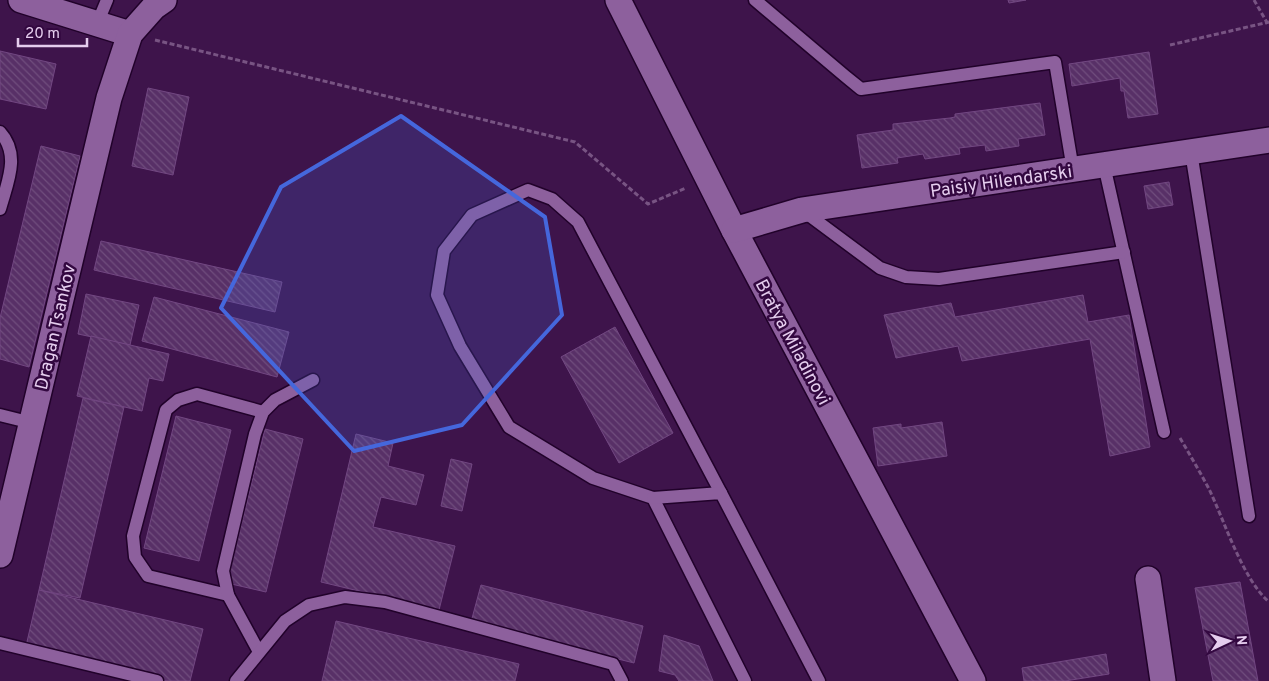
<svg xmlns="http://www.w3.org/2000/svg" width="1269" height="681" viewBox="0 0 1269 681" font-family="Overpass,sans-serif">
	<style>
		.building { fill: url(#building-back-hatch); stroke: #724782 }
		.lines { fill: none; stroke-linecap: round; stroke-linejoin: round }
		.service-casing { stroke: #21022a; stroke-width: 15 }
		.minor-casing { stroke: #21022a; stroke-width: 28 }
		.path { stroke: #785483; stroke-width: 3; stroke-dasharray: 5 2.5; stroke-linecap: butt }
		.service { stroke: #8d609d; stroke-width: 12 }
		.minor { stroke: #8d609d; stroke-width: 25 }
		.marked { fill: #4567dc; fill-opacity: 0.2; stroke: #4567dc; stroke-width: 4; stroke-linejoin: round }
		.labels { text-anchor: middle; stroke-width: 5; stroke-linejoin: round; paint-order: stroke }
		.street-label { font-size: 18px; fill: #e5cdee; stroke: #330840 }
	</style>
	<defs>
		<pattern id="building-back-hatch" width="6" height="6" patternUnits="userSpaceOnUse" patternTransform="scale(1.25)"><rect width="6" height="6" fill="#583067"/><path d="M-1 5l2 2M0 0l6 6M5-1l2 2" fill="none" stroke="#704d7d"/></pattern>
	</defs>
	<rect width="100%" height="100%" fill="#3e144b"/>
	<g class="building">
		<path d="M 1008,0 L 1026,0 L 1009,3 Z"/>
		<path d="M 0,51 L 56,64 L 46,109 L 0,99 Z"/>
		<path d="M 1149,52 L 1158,114 L 1128,118 L 1124,91 L 1121,91 L 1120,78 L 1072,86 L 1069,64 Z"/>
		<path d="M 148,88 L 189,97 L 173,175 L 132,166 Z"/>
		<path d="M 1040,103 L 1045,135 L 1018,139 L 1019,146 L 986,151 L 985,145 L 959,148 L 960,154 L 925,159 L 923,154 L 897,158 L 898,163 L 862,168 L 857,135 L 893,130 L 893,124 L 950,118 L 955,117 L 955,114 Z"/>
		<path d="M 41,146 L 80,156 L 29,367 L 0,359 L 0,318 Z"/>
		<path d="M 1169,182 L 1173,205 L 1148,209 L 1144,186 Z"/>
		<path d="M 101,241 L 282,282 L 275,312 L 94,270 Z"/>
		<path d="M 86,294 L 139,305 L 130,345 L 78,334 Z"/>
		<path d="M 1083,295 L 1088,322 L 1129,315 L 1150,447 L 1110,456 L 1090,339 L 962,361 L 958,346 L 896,358 L 884,315 L 951,303 L 955,317 Z"/>
		<path d="M 154,297 L 289,332 L 277,377 L 142,341 Z"/>
		<path d="M 615,327 L 673,433 L 619,463 L 561,357 Z"/>
		<path d="M 91,336 L 169,354 L 163,381 L 149,378 L 142,411 L 77,396 Z"/>
		<path d="M 83,398 L 124,407 L 80,598 L 39,590 Z"/>
		<path d="M 176,416 L 231,430 L 199,561 L 144,548 Z"/>
		<path d="M 942,422 L 947,456 L 878,466 L 873,428 L 901,424 L 901,428 Z"/>
		<path d="M 265,429 L 303,439 L 266,592 L 227,583 Z"/>
		<path d="M 356,434 L 393,443 L 388,466 L 424,475 L 416,505 L 381,497 L 373,527 L 455,546 L 439,610 L 321,582 Z"/>
		<path d="M 451,459 L 472,464 L 462,511 L 441,506 Z"/>
		<path d="M 1240,582 L 1258,681 L 1213,681 L 1195,588 Z"/>
		<path d="M 481,585 L 643,626 L 634,663 L 471,622 Z"/>
		<path d="M 39,590 L 203,629 L 190,681 L 166,681 L 26,646 Z"/>
		<path d="M 336,621 L 519,664 L 515,681 L 322,681 Z"/>
		<path d="M 664,635 L 699,646 L 713,681 L 679,681 L 675,675 L 659,671 Z"/>
		<path d="M 1106,654 L 1109,674 L 1065,681 L 1024,681 L 1022,668 Z"/>
	</g>
	<g class="lines">
		<g class="service-casing">
			<g id="service">
				<path d="M 755,0 L 845,76 L 861,89 L 1055,62 L 1073,170"/>
				<path d="M 97,24 L 107,0"/>
				<path d="M 0,132 C 21,155 7,183 0,209"/>
				<path d="M 1191,152 L 1249,516"/>
				<path d="M 1104,165 L 1164,432"/>
				<path d="M 802,210 L 880,268 L 906,277 L 939,279 L 1124,252"/>
				<path d="M 0,415 L 32,423"/>
				<path d="M 721,493 L 578,222 L 552,199 L 528,190 L 472,215 L 444,251 L 437,295 L 460,346 L 509,427 L 593,478 L 653,498 L 745,681"/>
				<path d="M 653,498 L 721,493 L 819,681"/>
				<path d="M 228,595 L 148,576 L 135,557 L 133,536 L 166,410 L 178,400 L 197,394 L 263,412"/>
				<path d="M 0,643 L 157,681"/>
				<path d="M 259,652 L 228,595 L 223,571 L 255,434 L 263,412 L 275,400 L 313,380"/>
				<path d="M 236,681 L 285,621 L 309,605 L 345,597 L 385,602 L 613,664 L 622,681"/>
			</g>
		</g>
		<g class="minor-casing">
			<g id="minor">
				<path d="M 21,0 L 130,34"/>
				<path d="M 618,0 L 734,230 L 973,681"/>
				<path d="M 734,230 L 802,210 L 1269,140"/>
				<path d="M 0,555 L 109,98 L 130,34 L 154,7 L 164,0"/>
				<path d="M 1148,579 L 1163,681"/>
			</g>
		</g>
		<g class="path">
			<path d="M 1254,0 L 1269,26"/>
			<path d="M 155,40 L 575,142 L 648,204 L 686,188"/>
			<path d="M 1170,45 L 1269,22"/>
			<path d="M 1180,438 C 1190,455 1200,472 1209,489 C 1225,522 1242,578 1269,602"/>
		</g>
		<use href="#service" class="service"/>
		<use href="#minor" class="minor"/>
	</g>
	<path class="marked" d="M 401,116 L 545,217 L 562,315 L 462,425 L 354,451 L 221,308 L 281,187 Z"/>
	<g class="labels">
		<g class="street-label">
			<text transform="translate(1001 181) rotate(-8)" y="6">Paisiy Hilendarski</text>
			<text transform="translate(55 327) rotate(-77)" y="6">Dragan Tsankov</text>
			<text transform="translate(793 342) rotate(62)" y="6">Bratya Miladinovi</text>
		</g>
	</g>
	<g transform="translate(1229 641) rotate(86)" stroke="#330840" stroke-width="4" paint-order="stroke">
	<path d="M0-4L9 19L0 12L-9 19Z" fill="#e5cdee"/>
	<text y="-8" font-size="14" font-weight="bold" text-anchor="middle" fill="#e5cdee">N</text>
	</g>
	<path d="M18 38v8h69v-8" fill="none" stroke="#e5cdee" stroke-width="2.5"/>
	<text x="25" y="38" font-size="15" fill="#e5cdee" stroke="#330840" stroke-width="4" paint-order="stroke">20 m</text>
</svg>
